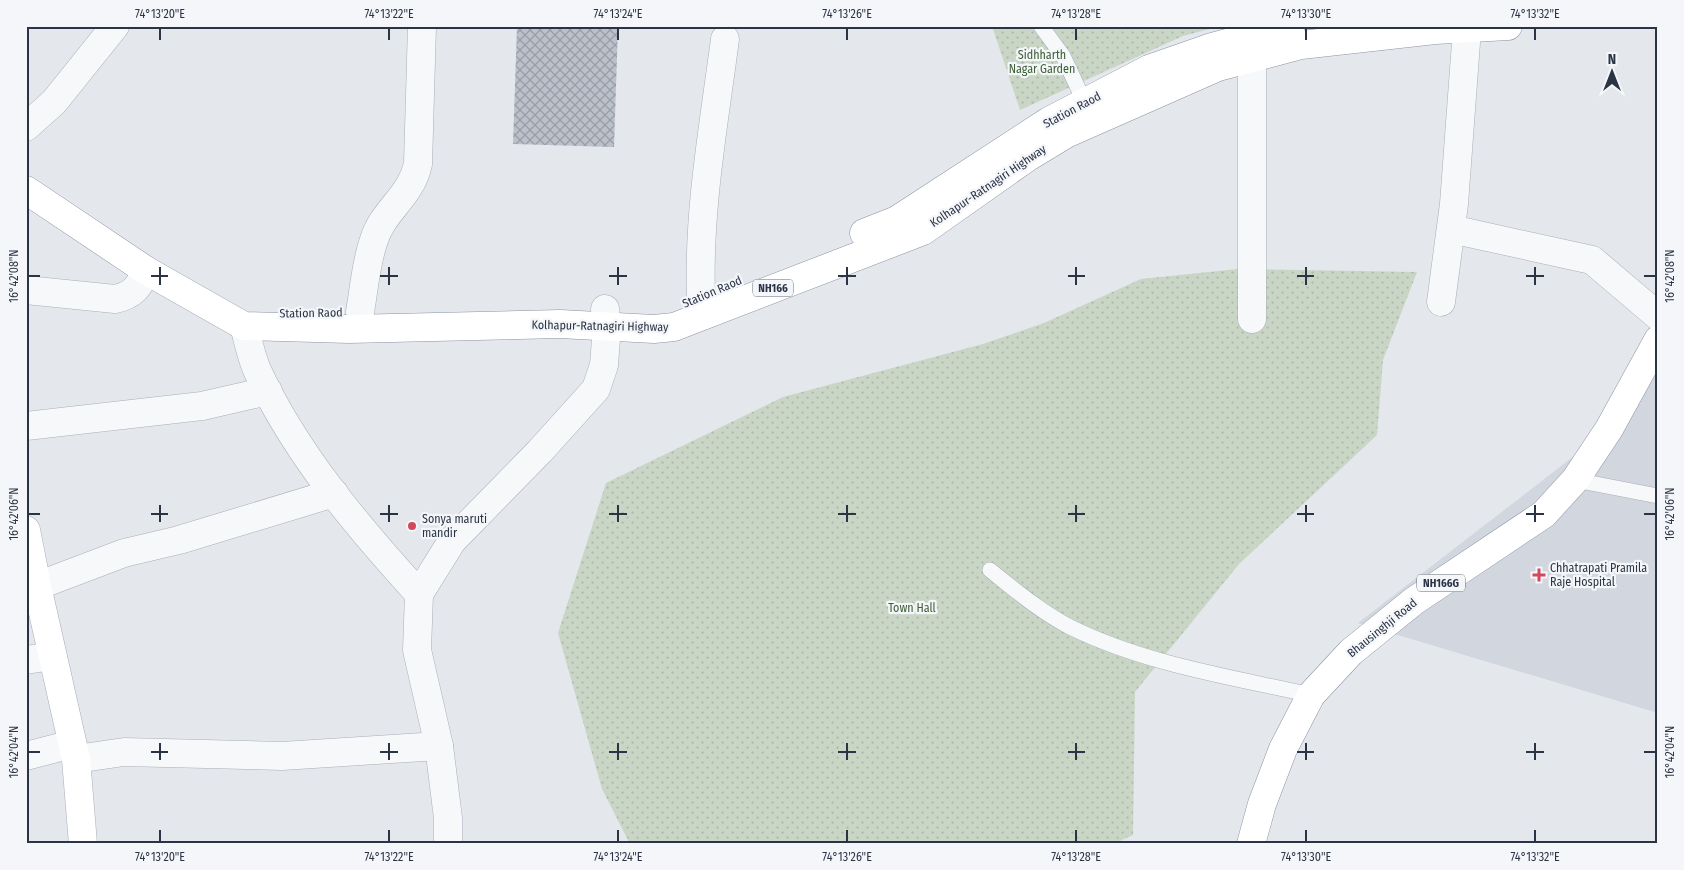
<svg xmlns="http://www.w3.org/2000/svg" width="1684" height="870" viewBox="0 0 1684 870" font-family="'Fira Sans Condensed',sans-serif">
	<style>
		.built { fill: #d2d6de }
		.park { fill: url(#park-dots) }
		.building { fill: url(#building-cross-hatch) }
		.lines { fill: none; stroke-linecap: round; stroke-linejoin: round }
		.lane-casing { stroke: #a9aeb7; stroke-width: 16 }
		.street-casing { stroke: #a9aeb7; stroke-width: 29 }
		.secondary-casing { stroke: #a9aeb7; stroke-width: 29 }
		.highway-casing { stroke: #8b94a3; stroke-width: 29 }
		.lane { stroke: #f7f8fa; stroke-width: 15 }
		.street { stroke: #f7f8fa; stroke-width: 28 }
		.secondary { stroke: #fff; stroke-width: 28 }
		.highway { stroke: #fff; stroke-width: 28 }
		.ticks { fill: none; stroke: #2b3445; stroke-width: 2 }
		.poi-dot { fill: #d1495b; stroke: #f4f6f9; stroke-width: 2 }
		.labels { text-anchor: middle; stroke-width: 4.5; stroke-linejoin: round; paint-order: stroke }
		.shield { fill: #f4f6f9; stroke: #676e7b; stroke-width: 1 }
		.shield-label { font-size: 11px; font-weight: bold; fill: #2b3445 }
		.park-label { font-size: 12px; fill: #3f6138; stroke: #f4f6f9 }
		.street-label { font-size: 12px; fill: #2b3445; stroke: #f4f6f9 }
		.poi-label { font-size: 12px; fill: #2b3445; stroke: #f4f6f9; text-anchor: start }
		.neatline { fill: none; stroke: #2b3445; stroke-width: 2 }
		.ticks-label { font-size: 12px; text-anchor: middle; fill: #2b3445 }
	</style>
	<defs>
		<pattern id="park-dots" width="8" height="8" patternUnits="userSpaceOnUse" patternTransform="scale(1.25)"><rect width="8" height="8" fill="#c9d6c5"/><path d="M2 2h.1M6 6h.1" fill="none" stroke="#adb8ab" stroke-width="1.8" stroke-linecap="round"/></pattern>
		<pattern id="building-cross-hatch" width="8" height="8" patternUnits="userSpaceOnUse" patternTransform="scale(1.25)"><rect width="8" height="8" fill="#bbc0ca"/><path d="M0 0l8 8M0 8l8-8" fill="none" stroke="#989da6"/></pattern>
	</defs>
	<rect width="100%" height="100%" fill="#e4e7ec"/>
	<path class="built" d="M 1658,344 L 1658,713 L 1358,623 L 1609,429 Z"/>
	<g class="park">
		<path d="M 992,26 L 1221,26 L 1183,36 L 1020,110 Z"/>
		<path d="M 1238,269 L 1417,272 L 1383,360 L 1377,435 L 1239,564 L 1135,692 L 1133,835 L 1113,844 L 630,844 L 602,789 L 558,633 L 606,483 L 783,397 L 983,344 L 1044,323 L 1141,279 Z"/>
	</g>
	<path class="building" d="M 517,26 L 618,26 L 614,147 L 513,144 Z"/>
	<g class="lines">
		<g class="lane-casing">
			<g id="lane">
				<path d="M 1041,26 L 1063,56 L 1085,103"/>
				<path d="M 1575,480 L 1658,496"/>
				<path d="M 990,570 C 1015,590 1041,612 1070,627 C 1145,664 1231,677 1311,695"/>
			</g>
		</g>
		<g class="street-casing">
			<g id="street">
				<path d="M 1252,58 L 1252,319"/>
				<path d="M 26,127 L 54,102 L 115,26"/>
				<path d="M 1451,229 L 1592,260 L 1658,316"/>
				<path d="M 26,290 L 115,299 C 134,295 138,287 147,271"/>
				<path d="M 701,296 C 698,209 714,124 725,39"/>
				<path d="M 1441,302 L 1454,204 L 1467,29"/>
				<path d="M 360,312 C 364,289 366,262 374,240 C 383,210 411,197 418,164 L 422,26"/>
				<path d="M 244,326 C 248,340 251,356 257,370 C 295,453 358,527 419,594 L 417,650 L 439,746 L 448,818 L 448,844"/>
				<path d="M 26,426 L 202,406 L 268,391"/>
				<path d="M 37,586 L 124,553 L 179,540 L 334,493"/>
				<path d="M 419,594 L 452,541 L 540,451 L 596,389 L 604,365 L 607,326 L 605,309"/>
				<path d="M 26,660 L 52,656"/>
				<path d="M 26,756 L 72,744"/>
				<path d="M 76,759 L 124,752 L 282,756 L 439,746"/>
			</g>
		</g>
		<g class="secondary-casing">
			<path id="secondary" d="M 26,530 L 37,586 L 76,759 L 83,844"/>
		</g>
		<g class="highway-casing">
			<g id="highway">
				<path d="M 26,190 L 147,271 L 244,326 L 349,329 L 560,324 L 654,329 L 674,327 L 923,231 L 1028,157 L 1066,134 L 1218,67 L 1301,45 L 1435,30 L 1508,26"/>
				<path d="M 864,233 L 897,220 L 1049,121 L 1149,69 L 1212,47 L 1291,26"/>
				<path d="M 1251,844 L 1262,804 L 1283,749 L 1311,695 L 1351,652 L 1414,601 L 1544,514 L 1575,480 L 1609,429 L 1658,340"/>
			</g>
		</g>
		<use href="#lane" class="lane"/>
		<use href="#street" class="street"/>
		<use href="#secondary" class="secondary"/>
		<use href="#highway" class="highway"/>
	</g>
	<path class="ticks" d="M 160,28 L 160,40M 389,28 L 389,40M 618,28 L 618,40M 847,28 L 847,40M 1076,28 L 1076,40M 1306,28 L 1306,40M 1535,28 L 1535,40M 160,267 L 160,285M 389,267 L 389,285M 618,267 L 618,285M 847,267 L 847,285M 1076,267 L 1076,285M 1306,267 L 1306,285M 1535,267 L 1535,285M 28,276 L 40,276M 151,276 L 168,276M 380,276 L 398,276M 609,276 L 627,276M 838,276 L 856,276M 1068,276 L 1085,276M 1297,276 L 1314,276M 1526,276 L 1544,276M 1644,276 L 1656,276M 160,505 L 160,522M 389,505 L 389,522M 618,505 L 618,522M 847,505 L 847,522M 1076,505 L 1076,522M 1306,505 L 1306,522M 1535,505 L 1535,522M 28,514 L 40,514M 151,514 L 168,514M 380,514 L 398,514M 609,514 L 627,514M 838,514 L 856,514M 1068,514 L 1085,514M 1297,514 L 1314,514M 1526,514 L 1544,514M 1644,514 L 1656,514M 160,743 L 160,760M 389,743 L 389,760M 618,743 L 618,760M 847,743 L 847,760M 1076,743 L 1076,760M 1306,743 L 1306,760M 1535,743 L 1535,760M 28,752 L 40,752M 151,752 L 168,752M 380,752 L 398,752M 609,752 L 627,752M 838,752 L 856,752M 1068,752 L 1085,752M 1297,752 L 1314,752M 1526,752 L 1544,752M 1644,752 L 1656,752M 160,830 L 160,842M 389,830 L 389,842M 618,830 L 618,842M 847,830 L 847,842M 1076,830 L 1076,842M 1306,830 L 1306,842M 1535,830 L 1535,842"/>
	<g class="poi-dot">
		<circle cx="412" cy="526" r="5"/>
		<path d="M1536.5 567.5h5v5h5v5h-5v5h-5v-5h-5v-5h5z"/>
	</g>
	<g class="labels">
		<g class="shield">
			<rect x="753" y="279.5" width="40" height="17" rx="4"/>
			<rect x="1417" y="574.5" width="48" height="17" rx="4"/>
		</g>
		<g class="shield-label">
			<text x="773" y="292">NH166</text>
			<text x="1441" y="587">NH166G</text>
		</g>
		<g class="park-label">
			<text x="1042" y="59">Sidhharth<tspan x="1042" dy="14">Nagar Garden</tspan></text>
			<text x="912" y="612">Town Hall</text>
		</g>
		<g class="street-label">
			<text transform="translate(1072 110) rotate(-28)" y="4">Station Raod</text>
			<text transform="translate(988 186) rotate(-34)" y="4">Kolhapur-Ratnagiri Highway</text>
			<text transform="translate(712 292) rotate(-23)" y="4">Station Raod</text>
			<text transform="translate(311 313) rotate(-1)" y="4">Station Raod</text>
			<text transform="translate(600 326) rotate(1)" y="4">Kolhapur-Ratnagiri Highway</text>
			<text transform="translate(1382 628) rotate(-39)" y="4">Bhausinghji Road</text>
		</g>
		<g class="poi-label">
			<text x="422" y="523">Sonya maruti<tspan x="422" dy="14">mandir</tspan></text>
			<text x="1550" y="572">Chhatrapati Pramila<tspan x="1550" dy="14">Raje Hospital</tspan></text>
		</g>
	</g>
	<rect width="1684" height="870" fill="none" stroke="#f4f6f9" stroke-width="55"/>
	<g transform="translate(1612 72)" stroke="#f4f6f9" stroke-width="4" paint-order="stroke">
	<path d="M0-4L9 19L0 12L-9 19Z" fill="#2b3445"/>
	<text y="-8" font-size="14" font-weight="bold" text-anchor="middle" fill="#2b3445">N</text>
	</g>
	<rect x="28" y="28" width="1628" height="814" class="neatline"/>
	<g class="ticks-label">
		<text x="160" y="18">74°13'20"E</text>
		<text x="389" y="18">74°13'22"E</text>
		<text x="618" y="18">74°13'24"E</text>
		<text x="847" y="18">74°13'26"E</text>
		<text x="1076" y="18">74°13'28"E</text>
		<text x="1306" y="18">74°13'30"E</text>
		<text x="1535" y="18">74°13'32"E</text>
		<text transform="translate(14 276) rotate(-90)" y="4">16°42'08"N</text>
		<text transform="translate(1670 276) rotate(-90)" y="4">16°42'08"N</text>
		<text transform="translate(14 514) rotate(-90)" y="4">16°42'06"N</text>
		<text transform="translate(1670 514) rotate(-90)" y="4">16°42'06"N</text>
		<text transform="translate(14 752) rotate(-90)" y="4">16°42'04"N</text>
		<text transform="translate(1670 752) rotate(-90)" y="4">16°42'04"N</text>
		<text x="160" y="861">74°13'20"E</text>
		<text x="389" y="861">74°13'22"E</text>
		<text x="618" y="861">74°13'24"E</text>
		<text x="847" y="861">74°13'26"E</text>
		<text x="1076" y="861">74°13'28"E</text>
		<text x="1306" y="861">74°13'30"E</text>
		<text x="1535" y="861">74°13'32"E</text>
	</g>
</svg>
